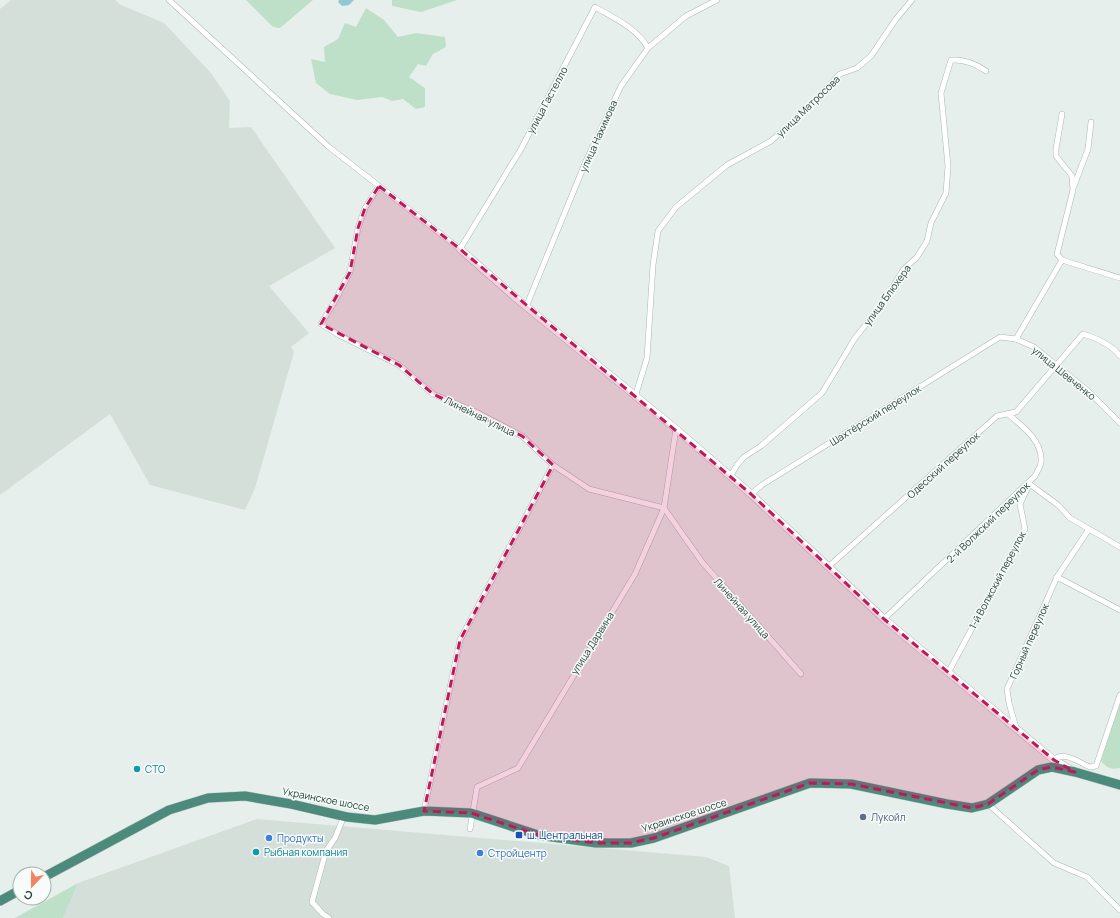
<svg xmlns="http://www.w3.org/2000/svg" width="1120" height="918" viewBox="0 0 1120 918" font-family="Manrope,sans-serif">
	<style>
		.built { fill: #d4dfda }
		.green { fill: #bfe0c8 }
		.water { fill: #8ec9d4 }
		.lines { fill: none; stroke-linecap: round; stroke-linejoin: round }
		.minor-casing { stroke: #a8b8b2; stroke-width: 6 }
		.tertiary-casing { stroke: #a8b8b2; stroke-width: 8 }
		.trunk-casing { stroke: #c2cac8; stroke-width: 10 }
		.minor { stroke: #fff; stroke-width: 5 }
		.tertiary { stroke: #fff; stroke-width: 7 }
		.trunk { stroke: #4c8a7c; stroke-width: 9 }
		.marked { fill: #c2185b; fill-opacity: 0.2; stroke: #c2185b; stroke-width: 3; stroke-dasharray: 8 5; stroke-linejoin: round }
		.culture-dot { fill: #0f9aa8; stroke: #f7fbf9; stroke-width: 1.5 }
		.service-dot { fill: #5c6f8a; stroke: #f7fbf9; stroke-width: 1.5 }
		.transit-dot { fill: #1a4fb4; stroke: #f7fbf9; stroke-width: 1.5 }
		.shop-dot { fill: #3f7fe0; stroke: #f7fbf9; stroke-width: 1.5 }
		.labels { text-anchor: middle; stroke-width: 3; stroke-linejoin: round; paint-order: stroke }
		.street-label { font-size: 10px; fill: #24423a; stroke: #f7fbf9 }
		.culture-label { font-size: 10px; fill: #0d838f; stroke: #f7fbf9; text-anchor: start }
		.service-label { font-size: 10px; fill: #4e5e75; stroke: #f7fbf9; text-anchor: start }
		.transit-label { font-size: 10px; fill: #164399; stroke: #f7fbf9; text-anchor: start }
		.shop-label { font-size: 10px; fill: #366cbe; stroke: #f7fbf9; text-anchor: start }
	</style>
	<rect width="100%" height="100%" fill="#e6efeb"/>
	<g class="built">
		<path d="M 11,0 L 115,0 L 121,5 L 164,23 L 211,73 L 230,101 L 229,128 L 251,127 L 335,248 L 269,286 L 309,333 L 291,347 L 294,352 L 255,488 L 245,510 L 150,485 L 110,414 L 0,495 L 0,9 Z"/>
		<path d="M 257,819 L 706,857 L 729,866 L 735,918 L 63,918 L 78,883 Z"/>
	</g>
	<g class="green">
		<path d="M 246,0 L 313,0 L 280,28 L 273,27 Z"/>
		<path d="M 392,0 L 457,0 L 421,12 L 392,6 Z"/>
		<path d="M 366,8 L 384,20 L 398,37 L 416,33 L 445,37 L 446,47 L 433,54 L 426,66 L 418,64 L 409,77 L 425,88 L 425,107 L 416,109 L 403,99 L 392,101 L 382,97 L 357,100 L 330,94 L 316,83 L 311,59 L 325,62 L 324,47 L 338,39 L 345,23 L 356,27 Z"/>
		<path d="M 1120,703 L 1120,768 C 1111,770 1107,768 1101,761 Z"/>
		<path d="M 78,883 L 63,918 L 15,918 Z"/>
	</g>
	<path class="water" d="M 339,0 L 354,0 L 349,5 L 342,6 L 338,2 Z"/>
	<g class="lines">
		<g class="minor-casing">
			<g id="minor">
				<path d="M 169,0 L 329,147 L 460,249 L 521,149 L 595,7 C 614,18 637,28 648,48"/>
				<path d="M 1062,114 L 1056,149 L 1056,156 L 1072,176 L 1073,190 L 1057,254 L 1062,260"/>
				<path d="M 379,186 L 365,208 L 358,228 L 350,272 L 335,301 L 321,324 L 339,335 L 399,365 L 433,394 L 476,412 L 522,436 L 553,465 L 589,489 L 664,508 L 702,562 L 801,674"/>
				<path d="M 1074,186 L 1088,149 L 1091,122"/>
				<path d="M 1062,260 L 1120,278"/>
				<path d="M 526,307 L 586,161 L 621,86 L 648,48 L 686,16 L 717,0"/>
				<path d="M 1016,339 L 1062,260"/>
				<path d="M 635,397 L 647,358 L 653,265 L 658,231 L 676,207 L 727,165 L 771,141 L 810,106 L 840,74 L 857,68 L 871,56 L 896,19 L 912,0"/>
				<path d="M 730,477 L 737,465 L 744,457 L 761,446 L 822,393 L 855,338 L 883,303 L 903,270 L 917,257 L 927,241 L 931,223 L 946,193 L 948,166 L 941,93 L 951,60 C 965,59 975,63 986,71"/>
				<path d="M 1028,483 L 1058,505 L 1070,518 L 1120,547"/>
				<path d="M 751,494 L 762,485 L 1000,337 L 1016,339 L 1034,347 L 1088,391 L 1120,423"/>
				<path d="M 828,567 L 997,416 L 1016,412 L 1083,334 C 1096,338 1112,345 1120,356"/>
				<path d="M 1057,577 L 1120,610"/>
				<path d="M 884,619 L 1035,476 C 1037,472 1041,466 1041,462 C 1043,441 1022,426 1008,414"/>
				<path d="M 948,673 L 1025,529 L 1020,504 L 1029,485"/>
				<path d="M 1016,728 L 1009,703 L 1007,689 L 1057,577 L 1089,529"/>
				<path d="M 1054,760 C 1063,750 1080,763 1090,767 L 1096,766 L 1120,695"/>
				<path d="M 988,804 L 1054,863 L 1087,877 L 1120,910"/>
				<path d="M 424,811 L 460,640 L 553,465"/>
				<path d="M 470,829 L 477,787 L 518,768 L 635,574 L 664,508 L 676,429"/>
				<path d="M 329,918 L 323,914 L 312,902 L 326,851 L 335,838 L 344,816"/>
			</g>
		</g>
		<g class="tertiary-casing">
			<path id="tertiary" d="M 460,249 L 517,299 L 676,429 L 751,494 L 884,619 L 1054,760 L 1070,769"/>
		</g>
		<g class="trunk-casing">
			<g id="trunk">
				<path d="M 44,877 L 169,810 L 208,798 L 245,796 L 291,804 L 347,817 L 375,820 L 424,811 L 471,813 L 538,835 L 596,843 L 631,843 L 654,838 L 810,783 L 851,784 L 947,804 L 972,808 L 988,804 L 1038,770 L 1052,767 L 1075,772 L 1120,785"/>
				<path d="M 0,901 L 20,890"/>
			</g>
		</g>
		<use href="#minor" class="minor"/>
		<use href="#tertiary" class="tertiary"/>
		<use href="#trunk" class="trunk"/>
	</g>
	<path class="marked" d="M 379,186 L 460,249 L 751,494 L 884,619 L 1054,760 L 1075,772 L 1052,767 L 1038,770 L 988,804 L 972,808 L 851,784 L 810,783 L 654,838 L 631,843 L 596,843 L 538,835 L 471,813 L 424,811 L 460,640 L 553,465 L 522,436 L 433,394 L 399,365 L 321,324 L 350,272 L 358,228 L 365,208 Z"/>
	<g class="culture-dot">
		<circle cx="137" cy="769" r="4"/>
		<circle cx="256" cy="852" r="4"/>
	</g>
	<circle class="service-dot" cx="863" cy="817" r="4"/>
	<rect class="transit-dot" x="515" y="831" width="8" height="8" rx="2"/>
	<g class="shop-dot">
		<circle cx="269" cy="838" r="4"/>
		<circle cx="480" cy="853" r="4"/>
	</g>
	<g class="labels">
		<g class="street-label">
			<text transform="translate(547 100) rotate(-62)" y="4">улица Гастелло</text>
			<text transform="translate(808 106) rotate(-44)" y="4">улица Матросова</text>
			<text transform="translate(598 136) rotate(-66)" y="4">улица Нахимова</text>
			<text transform="translate(887 295) rotate(-54)" y="4">улица Блюхера</text>
			<text transform="translate(1064 373) rotate(39)" y="4">улица Шевченко</text>
			<text transform="translate(875 415) rotate(-32)" y="4">Шахтёрский переулок</text>
			<text transform="translate(480 416) rotate(26)" y="4">Линейная улица</text>
			<text transform="translate(943 465) rotate(-42)" y="4">Одесский переулок</text>
			<text transform="translate(988 522) rotate(-44)" y="4">2-й Волжский переулок</text>
			<text transform="translate(997 580) rotate(-62)" y="4">1-й Волжский переулок</text>
			<text transform="translate(742 608) rotate(48)" y="4">Линейная улица</text>
			<text transform="translate(1029 641) rotate(-66)" y="4">Горный переулок</text>
			<text transform="translate(592 643) rotate(-58)" y="4">улица Дарвина</text>
			<text transform="translate(326 799) rotate(11)" y="4">Украинское шоссе</text>
			<text transform="translate(684 815) rotate(-18)" y="4">Украинское шоссе</text>
		</g>
		<g class="culture-label">
			<text x="145" y="773">СТО</text>
			<text x="264" y="856">Рыбная компания</text>
		</g>
		<g class="service-label">
			<text x="871" y="821">Лукойл</text>
		</g>
		<g class="transit-label">
			<text x="527" y="839">ш. Центральная</text>
		</g>
		<g class="shop-label">
			<text x="277" y="842">Продукты</text>
			<text x="488" y="857">Стройцентр</text>
		</g>
	</g>
	<g transform="translate(32 886) rotate(202)"><circle r="19" fill="#f7fbf9" stroke="#a3b1ad"/>
	<path d="M0-3L7 15L0 10L-7 15Z" fill="#f4845f"/>
	<text y="-6" font-size="11" font-weight="bold" text-anchor="middle" fill="#24423a">С</text>
	</g>
</svg>
